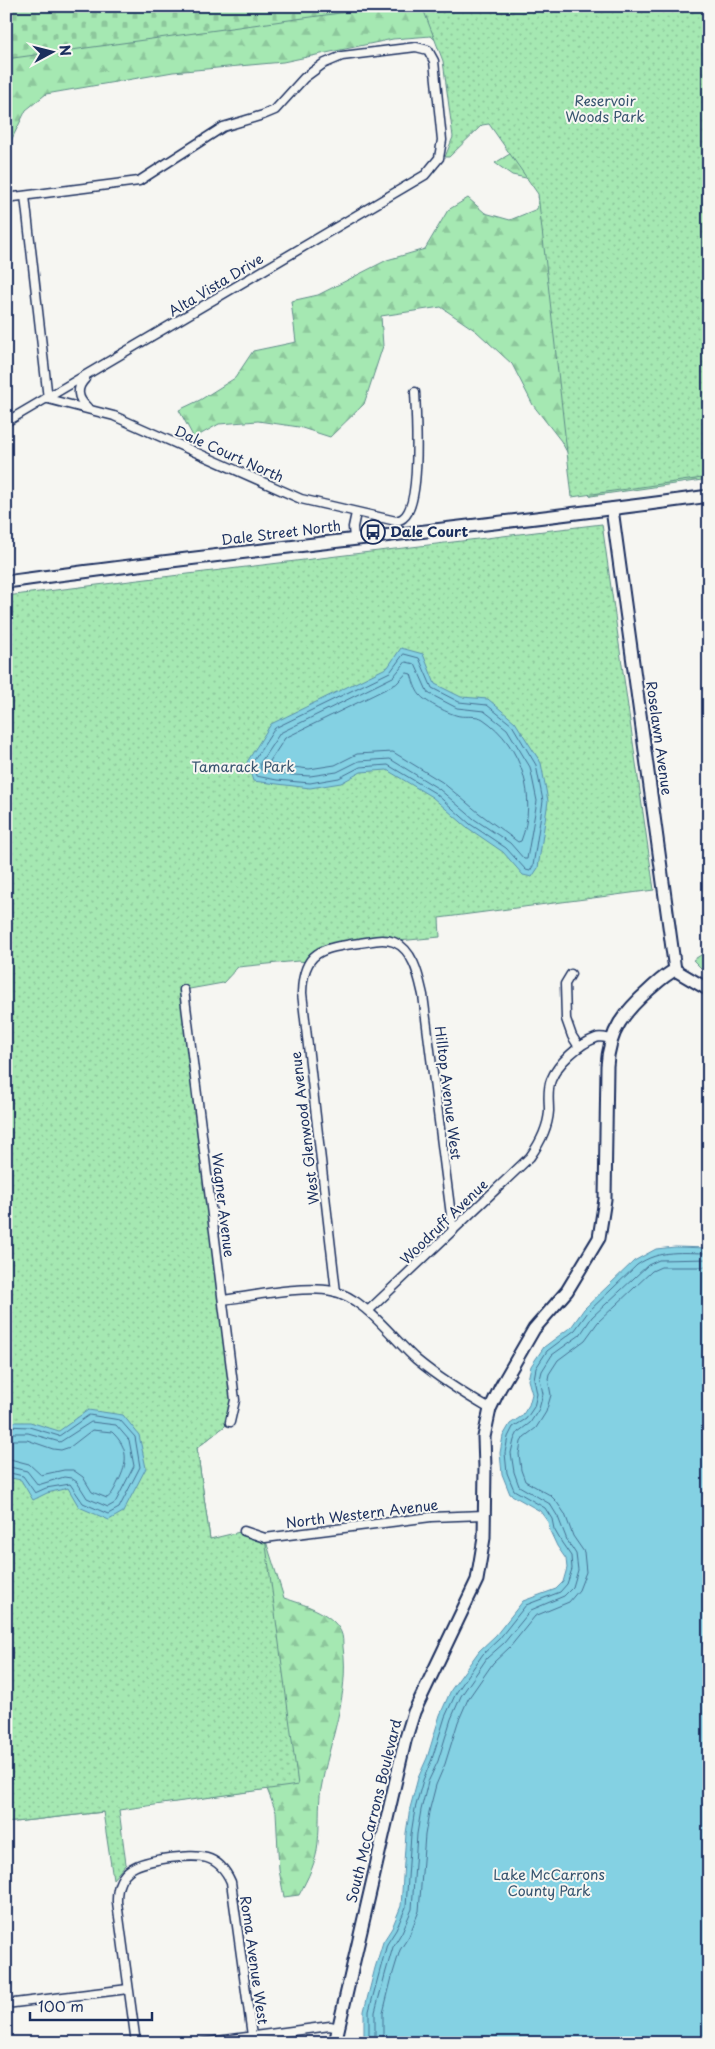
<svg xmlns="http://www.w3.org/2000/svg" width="715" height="2049" viewBox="0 0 715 2049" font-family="'Playpen Sans',sans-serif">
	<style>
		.forest { fill: url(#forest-firs); stroke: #608c88 }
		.cemetery { fill: url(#cemetery-stones); stroke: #608c88 }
		.park { fill: url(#park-dots); stroke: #608c88 }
		.water { fill: #84d1e3; stroke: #5a90ae }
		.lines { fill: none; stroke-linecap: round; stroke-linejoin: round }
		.shore { stroke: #457093; stroke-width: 1 }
		.street-casing { stroke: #1b2f5e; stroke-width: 11 }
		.secondary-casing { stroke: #1b2f5e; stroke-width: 15 }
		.street { stroke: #f6f6f2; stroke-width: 8 }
		.secondary { stroke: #f6f6f2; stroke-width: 11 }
		.labels { text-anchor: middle; stroke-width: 4; stroke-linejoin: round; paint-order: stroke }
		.park-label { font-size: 14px; fill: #37546f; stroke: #f6f6f2 }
		.street-label { font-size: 14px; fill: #1b2f5e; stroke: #f6f6f2 }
		.poi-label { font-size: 14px; font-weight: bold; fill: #1b2f5e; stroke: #f6f6f2; text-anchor: start }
	</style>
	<defs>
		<pattern id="forest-firs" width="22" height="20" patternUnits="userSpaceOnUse" patternTransform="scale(1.25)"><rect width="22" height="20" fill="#a5e8b2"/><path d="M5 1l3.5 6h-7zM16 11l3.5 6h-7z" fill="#8dc79c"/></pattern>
		<pattern id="cemetery-stones" width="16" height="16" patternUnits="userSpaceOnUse" patternTransform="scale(1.25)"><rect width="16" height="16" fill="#a5e8b2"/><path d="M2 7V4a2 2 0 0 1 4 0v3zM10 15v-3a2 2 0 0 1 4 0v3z" fill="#8dc79c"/></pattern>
		<pattern id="park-dots" width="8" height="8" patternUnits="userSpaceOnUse" patternTransform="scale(1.25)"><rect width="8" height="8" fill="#a5e8b2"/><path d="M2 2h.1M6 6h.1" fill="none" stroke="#8dc79c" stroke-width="1.8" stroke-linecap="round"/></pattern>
	</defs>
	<rect width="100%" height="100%" fill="#f6f6f2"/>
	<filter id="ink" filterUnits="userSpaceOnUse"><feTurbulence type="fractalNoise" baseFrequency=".02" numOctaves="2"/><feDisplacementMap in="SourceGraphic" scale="10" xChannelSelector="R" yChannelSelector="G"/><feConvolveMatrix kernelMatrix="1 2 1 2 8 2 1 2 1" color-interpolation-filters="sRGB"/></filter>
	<g filter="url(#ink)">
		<g class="forest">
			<path d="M 6,6 L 709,6 L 709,479 L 591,496 L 561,441 L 533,405 L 512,364 L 476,331 L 441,307 L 381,316 L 383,346 L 364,404 L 330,437 L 299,427 L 258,421 L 219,424 L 194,438 L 179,410 L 200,400 L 235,378 L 253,351 L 296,342 L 291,301 L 318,295 L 387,260 L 425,249 L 448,210 L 468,198 L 485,213 L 510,220 L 537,209 L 540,181 L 512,175 L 495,163 L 513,152 L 471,74 L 431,36 L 393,39 L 283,62 L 173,72 L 46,94 L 26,110 L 6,151 Z"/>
			<path d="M 709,950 L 709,976 L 693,960 Z"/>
			<path d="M 230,1422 L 197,1448 L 210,1539 L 265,1538 L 284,1598 C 302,1604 332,1612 341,1632 C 343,1636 343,1643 343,1647 C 350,1695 329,1742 321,1789 C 318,1806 320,1825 318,1842 C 317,1861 308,1878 299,1895 L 284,1897 L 279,1870 L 276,1812 L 267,1789 L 159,1804 L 118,1797 L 112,1866 L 104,1812 L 6,1823 L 6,1785 L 168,1467 Z"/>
		</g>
		<path class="cemetery" d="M 6,6 L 391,6 L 6,59 Z"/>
		<g class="park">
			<path d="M 422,6 L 709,6 L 709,477 L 572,497 L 538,194 L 489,124 L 482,125 L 449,157 L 445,157 L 453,137 L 443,61 Z"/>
			<path d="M 602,524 L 654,890 L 439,918 L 440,937 L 327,948 L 308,962 L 298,961 L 238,967 L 223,983 L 184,990 L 235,1400 L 230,1422 L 197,1448 L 210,1539 L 244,1531 L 265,1538 L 298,1785 L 119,1810 L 126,1864 L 113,1879 L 103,1812 L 6,1823 L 6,596 Z"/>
		</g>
		<g class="water">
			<path d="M 401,648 L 423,654 L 435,684 L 461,697 L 488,699 L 515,722 L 541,763 L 548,801 L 538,868 L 532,877 L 523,875 L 503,852 L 468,828 L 432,797 L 387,770 L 361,772 L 341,783 L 310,788 L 253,781 L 247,762 L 271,724 L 388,667 Z"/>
			<path d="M 675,1247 L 709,1248 L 709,2043 L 364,2043 L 364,2011 L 375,1968 L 383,1942 L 392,1928 L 401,1906 L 406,1833 L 410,1808 L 418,1778 L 427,1758 L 440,1715 L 451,1690 L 479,1651 L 496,1635 L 523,1601 L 556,1589 L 563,1582 L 567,1568 L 566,1559 L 557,1546 L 550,1531 L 548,1522 L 540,1511 L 510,1494 L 502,1474 L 500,1453 L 503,1436 L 510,1424 L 522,1416 L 529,1405 L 532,1394 L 528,1380 L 531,1366 L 544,1347 L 572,1326 L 584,1309 L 634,1261 L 656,1249 Z"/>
			<path d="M 88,1410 L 123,1415 L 139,1435 L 146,1468 L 123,1512 L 109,1520 L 79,1507 L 68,1488 L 47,1493 L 33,1500 L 21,1480 L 6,1477 L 6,1422 L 30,1422 L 59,1431 Z"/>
		</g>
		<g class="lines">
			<g class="shore">
				<path d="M 404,654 L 419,658 L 432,688 L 459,702 L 487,705 L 512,725 L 536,765 L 543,801 L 533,866 L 530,871 L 526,870 L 506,848 L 470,824 L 435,793 L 388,765 L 360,767 L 339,778 L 310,783 L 277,780 L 256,776 L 253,762 L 275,728 L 390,672 Z"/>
				<path d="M 406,662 L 415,664 L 428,693 L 457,708 L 484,711 L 507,729 L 530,767 L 537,801 L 527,859 L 524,859 L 510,843 L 474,819 L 439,789 L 390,759 L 359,761 L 337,772 L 310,776 L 278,774 L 261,770 L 260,763 L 280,733 L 393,677 Z"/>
				<path d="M 407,673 L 411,674 C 413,680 415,689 420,695 C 425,702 451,715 460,716 C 467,717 477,715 483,719 C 522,745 538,798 521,841 L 518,842 L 479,813 L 442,782 L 393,752 L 357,754 L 335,765 L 309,769 L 270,764 L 270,761 L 285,738 L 396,684 Z"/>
				<path d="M 6,1426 L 29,1427 L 59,1436 L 89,1415 L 120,1420 L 135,1437 L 140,1467 L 119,1508 L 108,1514 L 83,1503 L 70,1484 L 46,1488 L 35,1493 L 23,1476 L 6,1472"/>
				<path d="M 6,1433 L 28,1433 L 60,1442 L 91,1422 L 116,1425 L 129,1440 L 134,1466 L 115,1503 L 108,1507 L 87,1498 L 77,1482 L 71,1478 L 64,1477 L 38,1485 L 27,1471 L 6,1466"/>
				<path d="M 6,1440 L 27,1440 L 53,1449 L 61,1450 L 70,1447 L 92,1430 L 112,1432 C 129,1448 128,1463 118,1482 C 115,1488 112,1495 107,1498 L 92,1492 L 83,1477 L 73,1470 L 64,1470 L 41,1475 L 29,1464 L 6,1458"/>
				<path d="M 369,2043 L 369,2011 L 380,1970 L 387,1944 L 396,1930 L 406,1907 L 411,1834 L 415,1809 L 423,1780 L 432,1759 L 445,1717 L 456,1693 L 483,1654 L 499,1639 L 526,1605 L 560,1592 L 567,1584 L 572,1569 L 571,1556 L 562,1543 L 554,1529 L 552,1519 L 545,1508 L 514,1490 L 507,1473 L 505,1453 L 508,1437 L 513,1427 L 526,1419 L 534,1407 L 537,1394 L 534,1379 L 536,1368 L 547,1351 L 575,1330 L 588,1312 L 637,1265 C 660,1249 682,1253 709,1253"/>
				<path d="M 375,2043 L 375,2012 L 386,1971 L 393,1947 L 402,1932 L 412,1909 L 417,1834 L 421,1810 L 428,1782 L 438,1761 L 451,1719 L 461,1696 L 487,1658 L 504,1643 L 531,1610 L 564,1596 L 573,1587 L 578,1570 L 576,1554 L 567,1540 L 558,1517 L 550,1504 L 519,1486 L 514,1472 L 511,1453 L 514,1440 L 518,1432 L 530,1423 L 539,1409 L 543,1394 L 540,1379 L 542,1371 L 552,1355 L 580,1335 L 592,1317 L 648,1265 L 659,1260 L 709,1259"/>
				<path d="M 383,2043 L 383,2013 L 393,1973 L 400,1950 L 409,1936 L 419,1911 L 425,1835 L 429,1812 L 436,1785 L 445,1764 L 458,1722 L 468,1699 L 493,1663 L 510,1647 L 535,1616 L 569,1602 L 579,1590 L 586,1572 L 584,1552 L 573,1536 L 565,1514 L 556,1501 L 550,1495 L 525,1481 L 521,1470 L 519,1454 L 521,1442 L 524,1437 L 536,1428 L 546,1412 L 551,1395 L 548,1379 L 549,1374 L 558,1360 L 585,1340 L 598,1322 L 652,1271 L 661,1267 L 709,1267"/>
			</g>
			<g class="street-casing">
				<g id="street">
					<path d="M 25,196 L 48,399 L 114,416 L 301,499 L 396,521 C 398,520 401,520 403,518 C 422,505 416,415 415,392"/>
					<path d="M 6,198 L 139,181 L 223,127 L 263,115 L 275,110 L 304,78 L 323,64 L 342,56 L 416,47 L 428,50 L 434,61 L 442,140 L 439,158 L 425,175 L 6,422"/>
					<path d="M 85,379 C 76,388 77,398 87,407"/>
					<path d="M 354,539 L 353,527 L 356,513"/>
					<path d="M 571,974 L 565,984 L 566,1019 L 572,1036 L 579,1047"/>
					<path d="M 184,990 L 235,1400 L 230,1422"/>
					<path d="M 336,1292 L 302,993 C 303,950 323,948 360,943 C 371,941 384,938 394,942 C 414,950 419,978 423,995 L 453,1231"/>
					<path d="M 223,1300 C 253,1296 304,1285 332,1291 C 364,1297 393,1339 417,1360 C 440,1379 464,1394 490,1409"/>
					<path d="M 368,1311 L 530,1157 C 540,1143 548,1128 549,1111 C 549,1100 547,1090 551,1080 C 558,1063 579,1044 596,1038 C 600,1036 606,1038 611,1039"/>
					<path d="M 244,1531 L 265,1538 L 431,1517 L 484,1515"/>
					<path d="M 6,2004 L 128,1989"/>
					<path d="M 136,2043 L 117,1902 C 116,1867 140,1862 169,1858 C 197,1855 218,1852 231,1882 L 253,2043"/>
					<path d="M 202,2043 L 315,2028 L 330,2026 L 338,2028"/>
				</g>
			</g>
			<g class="secondary-casing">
				<g id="secondary">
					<path d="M 612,509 L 675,970"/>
					<path d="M 6,582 C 240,550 475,528 709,496"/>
					<path d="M 675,970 L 709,990"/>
					<path d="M 335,2043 L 405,1741 L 414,1712 L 477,1580 L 484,1538 L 485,1468 L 484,1437 L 490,1409 L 500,1388 L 534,1329 L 567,1291 L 599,1238 L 605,1199 L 607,1066 C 609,1031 624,1012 650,989 C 658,982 665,975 675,970"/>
				</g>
			</g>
			<use href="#street" class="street"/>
			<use href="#secondary" class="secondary"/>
		</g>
	</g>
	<defs>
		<g id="bus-ring" transform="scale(1.25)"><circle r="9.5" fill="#f6f6f2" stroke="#1b2f5e" stroke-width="1.5"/><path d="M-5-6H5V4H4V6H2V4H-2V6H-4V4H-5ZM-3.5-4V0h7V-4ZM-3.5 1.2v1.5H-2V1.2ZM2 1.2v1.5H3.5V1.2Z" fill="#1b2f5e"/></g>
	</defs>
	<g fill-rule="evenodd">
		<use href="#bus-ring" x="373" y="532"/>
	</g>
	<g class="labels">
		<g class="park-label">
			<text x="605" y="106">Reservoir<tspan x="605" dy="16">Woods Park</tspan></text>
			<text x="243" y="772">Tamarack Park</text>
			<text x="549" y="1880">Lake McCarrons<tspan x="549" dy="16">County Park</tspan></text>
		</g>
		<g class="street-label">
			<text transform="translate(216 285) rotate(-31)" y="5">Alta Vista Drive</text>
			<text transform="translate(229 454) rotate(24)" y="5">Dale Court North</text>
			<text transform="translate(281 533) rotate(-7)" y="5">Dale Street North</text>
			<text transform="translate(659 738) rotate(82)" y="5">Roselawn Avenue</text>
			<text transform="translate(448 1093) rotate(83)" y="5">Hilltop Avenue West</text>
			<text transform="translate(305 1128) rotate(-97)" y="5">West Glenwood Avenue</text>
			<text transform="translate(223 1205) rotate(83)" y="5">Wagner Avenue</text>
			<text transform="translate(444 1222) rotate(-44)" y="5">Woodruff Avenue</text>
			<text transform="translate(362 1514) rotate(-7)" y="5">North Western Avenue</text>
			<text transform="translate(374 1811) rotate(-76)" y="5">South McCarrons Boulevard</text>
			<text transform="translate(254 1960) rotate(82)" y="5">Roma Avenue West</text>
		</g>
		<g class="poi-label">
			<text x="390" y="537">Dale Court</text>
		</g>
	</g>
	<rect width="715" height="2049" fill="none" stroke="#f6f6f2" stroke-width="25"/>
	<rect x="12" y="12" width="690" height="2024" fill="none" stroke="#1b2f5e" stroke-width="2" filter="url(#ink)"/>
	<g transform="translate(52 52) rotate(83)" stroke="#f6f6f2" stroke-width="4" paint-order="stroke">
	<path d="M0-4L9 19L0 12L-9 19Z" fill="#1b2f5e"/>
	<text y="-8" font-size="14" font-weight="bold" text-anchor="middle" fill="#1b2f5e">N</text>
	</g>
	<path d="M30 2012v8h122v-8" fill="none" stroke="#1b2f5e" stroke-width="2.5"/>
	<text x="38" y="2012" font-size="15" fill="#1b2f5e" stroke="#f6f6f2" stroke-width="4" paint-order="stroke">100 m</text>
</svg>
